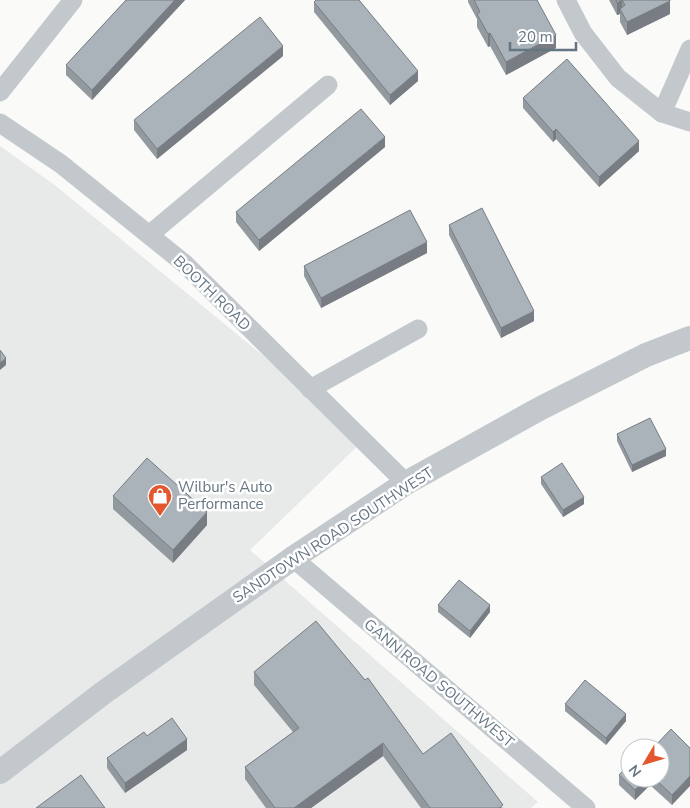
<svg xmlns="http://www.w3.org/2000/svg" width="690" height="808" viewBox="0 0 690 808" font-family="'Nunito Sans',sans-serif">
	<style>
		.built { fill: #e8e9e9 }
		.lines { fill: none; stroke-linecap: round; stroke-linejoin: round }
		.minor { stroke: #c3c8cc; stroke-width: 19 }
		.tertiary { stroke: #c3c8cc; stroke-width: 24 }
		.wall { fill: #929a9f }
		.shaded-wall { fill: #777d82 }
		.building { fill: #aab3b9; stroke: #777d82 }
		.labels { text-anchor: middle; stroke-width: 5; stroke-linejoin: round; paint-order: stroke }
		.street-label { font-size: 15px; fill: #657683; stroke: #fff }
		.poi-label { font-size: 15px; fill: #657683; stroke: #fff; text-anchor: start }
	</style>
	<rect width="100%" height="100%" fill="#fafaf8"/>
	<path class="built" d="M 0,146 L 56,186 L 365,439 L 250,550 L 538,802 L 531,808 L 0,808 Z"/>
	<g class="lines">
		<g class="minor">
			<path d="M 566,0 L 583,33 L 618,78 L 662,113 L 690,122"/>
			<path d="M 0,92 L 73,0"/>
			<path d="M 662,113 L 690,49"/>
			<path d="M 0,123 L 61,164 L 185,264 L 406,483"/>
			<path d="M 149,235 L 328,85"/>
			<path d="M 310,389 L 418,329"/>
			<path d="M 293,558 L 586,808"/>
		</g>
		<path class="tertiary" d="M 0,772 L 103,693 L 293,558 L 406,483 L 541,408 L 646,355 L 690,338"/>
	</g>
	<g class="wall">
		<path d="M 126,0 L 185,0 L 92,100 L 66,75 L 66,65 Z"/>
		<path d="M 468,0 L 537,0 L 556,48 L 506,75 L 490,46 L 488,47 L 477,27 L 477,19 L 468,2 Z"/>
		<path d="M 609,0 L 670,0 L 670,14 L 627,35 L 620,22 L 620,14 L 617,15 Z"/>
		<path d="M 314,2 L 418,81 L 390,105 L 314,12 Z"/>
		<path d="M 283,56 L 157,159 L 134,130 L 134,120 Z"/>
		<path d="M 523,98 L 639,151 L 599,187 L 556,139 L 553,142 L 523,108 Z"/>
		<path d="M 385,147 L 259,251 L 236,222 L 236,212 Z"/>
		<path d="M 449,225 L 534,321 L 501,338 L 449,235 Z"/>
		<path d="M 427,253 L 321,308 L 304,276 L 304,266 Z"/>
		<path d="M 617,434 L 666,456 L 632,472 L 617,441 Z"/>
		<path d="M 541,477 L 584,504 L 563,517 L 541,484 Z"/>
		<path d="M 113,496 L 207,525 L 173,563 L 113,509 Z"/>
		<path d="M 438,605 L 490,612 L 470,638 L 438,612 Z"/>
		<path d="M 254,672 L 423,754 L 503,808 L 421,808 L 383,756 L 311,808 L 266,808 L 245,779 L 245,767 L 293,732 L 254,685 Z"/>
		<path d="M 565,704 L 626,721 L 606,745 L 565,711 Z"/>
		<path d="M 147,736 L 187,750 L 125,793 L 107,768 L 107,758 Z"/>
		<path d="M 654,747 L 690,748 L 672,805 L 650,785 L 635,800 L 619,785 L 619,775 L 630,778 L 660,778 Z"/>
	</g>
	<g class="shaded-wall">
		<path d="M 175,0 L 185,0 L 92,100 L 92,90 Z"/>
		<path d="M 622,0 L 622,11 L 620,9 L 620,14 L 617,15 L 617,3 Z"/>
		<path d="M 670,1 L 670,14 L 627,35 L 627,22 Z"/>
		<path d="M 490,33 L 490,46 L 488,47 L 488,34 Z"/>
		<path d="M 556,35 L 556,48 L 506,75 L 506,62 Z"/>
		<path d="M 283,46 L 283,56 L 157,159 L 157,149 Z"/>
		<path d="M 418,71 L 418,81 L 390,105 L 390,95 Z"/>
		<path d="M 556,129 L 556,139 L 553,142 L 553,132 Z"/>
		<path d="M 385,137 L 385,147 L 259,251 L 259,240 Z"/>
		<path d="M 639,141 L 639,151 L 599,187 L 599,177 Z"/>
		<path d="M 427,242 L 427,253 L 321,308 L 321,298 Z"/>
		<path d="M 534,311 L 534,321 L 501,338 L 501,328 Z"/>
		<path d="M 6,358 L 6,365 L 0,370 L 0,363 Z"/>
		<path d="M 666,449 L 666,456 L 632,472 L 632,465 Z"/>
		<path d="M 584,497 L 584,504 L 563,517 L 563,510 Z"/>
		<path d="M 207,512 L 207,525 L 173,563 L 173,550 Z"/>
		<path d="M 490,605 L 490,612 L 470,638 L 470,631 Z"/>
		<path d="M 626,714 L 626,721 L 606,745 L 606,738 Z"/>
		<path d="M 187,739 L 187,750 L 125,793 L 125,783 Z"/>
		<path d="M 383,743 L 383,756 L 311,808 L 294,808 Z"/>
		<path d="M 690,776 L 690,786 L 672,805 L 672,795 Z"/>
		<path d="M 647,778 L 650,778 L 650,785 L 635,800 L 635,790 Z"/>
	</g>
	<g class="building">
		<path d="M 126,0 L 175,0 L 92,90 L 66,65 Z"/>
		<path d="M 316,0 L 359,0 L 418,71 L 390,95 L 314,2 Z"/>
		<path d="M 474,0 L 537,0 L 556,35 L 506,62 L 490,33 L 488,34 L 477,14 L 480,12 Z"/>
		<path d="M 616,0 L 670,0 L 670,1 L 627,22 L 620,9 L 625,5 L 622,0 L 617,3 Z"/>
		<path d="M 260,17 L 283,46 L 157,149 L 134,120 Z"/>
		<path d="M 567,59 L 639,141 L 599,177 L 556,129 L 553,132 L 523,98 Z"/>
		<path d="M 361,109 L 385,137 L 259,240 L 236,212 Z"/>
		<path d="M 482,208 L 534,311 L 501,328 L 449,225 Z"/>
		<path d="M 410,210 L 427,242 L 321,298 L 304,266 Z"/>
		<path d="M 0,350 L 6,358 L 0,363 Z"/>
		<path d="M 650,418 L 666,449 L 632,465 L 617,434 Z"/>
		<path d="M 147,458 L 207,512 L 173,550 L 113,496 Z"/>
		<path d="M 562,463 L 584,497 L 563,510 L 541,477 Z"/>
		<path d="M 459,580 L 490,605 L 470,631 L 438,605 Z"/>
		<path d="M 316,621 L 365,680 L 368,678 L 423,754 L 451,733 L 503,805 L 499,808 L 430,808 L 383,743 L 294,808 L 275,808 L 245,767 L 299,728 L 254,672 Z"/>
		<path d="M 585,680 L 626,714 L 606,738 L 565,704 Z"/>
		<path d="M 172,718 L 187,739 L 125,783 L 107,758 L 144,732 L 147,736 Z"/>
		<path d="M 671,729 L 690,748 L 690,776 L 672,795 L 654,778 L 660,778 L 660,748 L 644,748 L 649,743 L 654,747 Z"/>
		<path d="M 630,763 L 630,778 L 647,778 L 635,790 L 619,775 Z"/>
		<path d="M 81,775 L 105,808 L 36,808 Z"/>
	</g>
	<defs>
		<g id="shop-pin" transform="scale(1.25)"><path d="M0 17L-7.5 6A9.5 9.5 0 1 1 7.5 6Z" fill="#e4572e" stroke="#fff"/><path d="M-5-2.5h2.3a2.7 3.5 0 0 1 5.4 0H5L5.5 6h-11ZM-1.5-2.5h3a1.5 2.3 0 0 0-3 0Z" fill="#fff"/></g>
	</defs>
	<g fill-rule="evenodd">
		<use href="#shop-pin" x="160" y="496"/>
	</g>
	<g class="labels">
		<g class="street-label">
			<text transform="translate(212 293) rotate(44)" y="5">BOOTH ROAD</text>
			<text transform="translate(333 535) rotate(-33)" y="5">SANDTOWN ROAD SOUTHWEST</text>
			<text transform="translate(439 683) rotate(40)" y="5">GANN ROAD SOUTHWEST</text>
		</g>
		<g class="poi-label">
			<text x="178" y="492">Wilbur's Auto<tspan x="178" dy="17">Performance</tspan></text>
		</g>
	</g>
	<g transform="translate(645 763) rotate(232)"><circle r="24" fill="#ffffff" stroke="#c1c8cd"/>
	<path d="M0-4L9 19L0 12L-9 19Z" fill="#e4572e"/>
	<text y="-8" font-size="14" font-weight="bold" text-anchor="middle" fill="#657683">N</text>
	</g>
	<path d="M510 42v8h66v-8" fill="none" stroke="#657683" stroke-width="2.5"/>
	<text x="518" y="42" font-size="15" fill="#657683" stroke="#ffffff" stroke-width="4" paint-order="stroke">20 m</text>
</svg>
